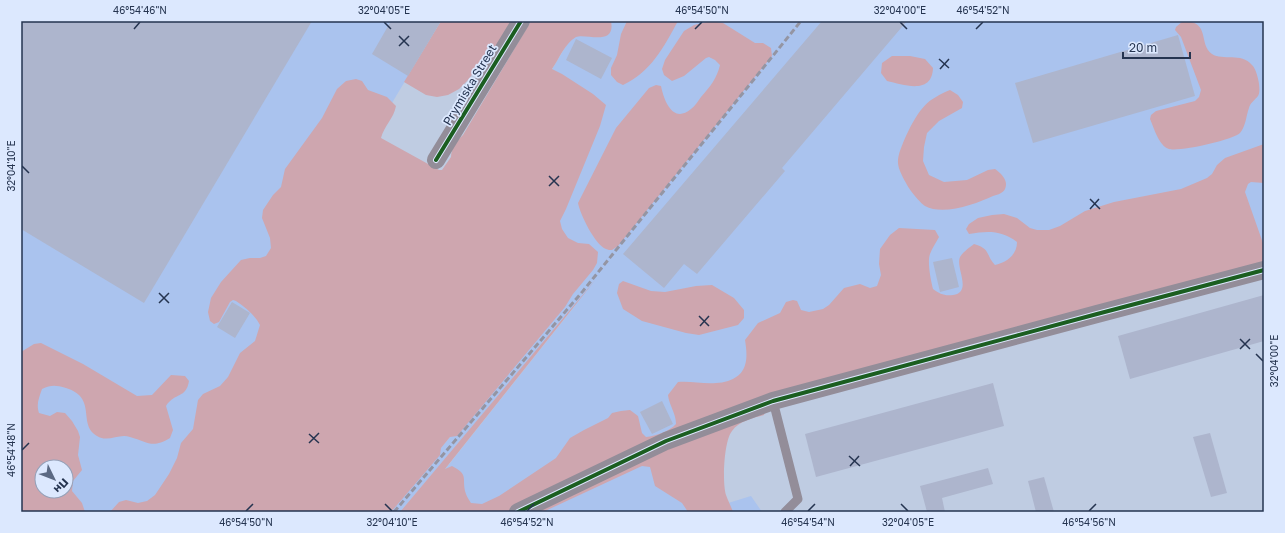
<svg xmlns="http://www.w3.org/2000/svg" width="1285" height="533" viewBox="0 0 1285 533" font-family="'Golos Text',sans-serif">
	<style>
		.built { fill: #aac3ee }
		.green { fill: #cea6af; fill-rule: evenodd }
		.building { fill: #adb5cd }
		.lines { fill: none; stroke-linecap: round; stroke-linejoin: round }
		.service { stroke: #938d99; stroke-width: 9 }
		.minor { stroke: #938d99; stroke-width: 18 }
		.rail { stroke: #9495a3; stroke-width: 3; stroke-dasharray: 6 3; stroke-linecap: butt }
		.cycleway-casing { stroke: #dce8fe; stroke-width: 6 }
		.cycleway { stroke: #1b5e20; stroke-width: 4 }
		.ticks { fill: none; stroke: #253450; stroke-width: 1.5 }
		.labels { text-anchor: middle; stroke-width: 3.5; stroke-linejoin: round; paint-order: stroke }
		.street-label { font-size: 12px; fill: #253450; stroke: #dce8fe }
		.neatline { fill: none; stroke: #253450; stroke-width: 1.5 }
		.ticks-label { font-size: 10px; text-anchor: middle; fill: #253450 }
	</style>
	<rect width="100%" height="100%" fill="#bfcce2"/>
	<g class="built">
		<path d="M 21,21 L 441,21 L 374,133 L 159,512 L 69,512 L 66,491 L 66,467 L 42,467 L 21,473 Z"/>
		<path d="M 581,21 L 1264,21 L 1264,259 L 769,394 L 502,512 L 458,512 L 431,487 L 582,297 L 400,512 L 387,512 L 588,273 L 537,234 L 551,71 Z"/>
		<path d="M 668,447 L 689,512 L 534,512 Z"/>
		<path d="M 751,496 L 762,512 L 699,512 Z"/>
	</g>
	<g class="green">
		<path d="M 441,21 L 516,21 L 494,58 L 477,68 L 468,80 L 459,89 L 448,95 L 437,97 L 426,95 L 404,82 Z"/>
		<path d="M 531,21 L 611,21 C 616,47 586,33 576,37 C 565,43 559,59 552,69 L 562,74 L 593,94 L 606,105 L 600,126 L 566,209 L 560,221 L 562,229 L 568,238 L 578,243 L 589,244 L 598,252 L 597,263 L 593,270 L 573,294 L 565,307 L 457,436 L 450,437 L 441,448 L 440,455 L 391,512 L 110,512 L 119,502 L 126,500 L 138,503 L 147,501 L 155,495 L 169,474 L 177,458 L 181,443 L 193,429 L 198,400 L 203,394 L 220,386 L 228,377 L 240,353 L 255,341 L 260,325 C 254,314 246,308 236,301 L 233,300 L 230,302 L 219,322 L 214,324 L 210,321 L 208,312 L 211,298 L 221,282 L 241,260 L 250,258 L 260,258 L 266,256 L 271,248 L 270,238 L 262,218 L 263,210 L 273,195 L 281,187 L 285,169 L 322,118 L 337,89 L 346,81 L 356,79 L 362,81 L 368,90 L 387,97 L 396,106 C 394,118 384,126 381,138 L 439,170 L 442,170 L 451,157 C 451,149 457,141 463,135 Z"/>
		<path d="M 627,21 L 678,21 C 664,47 650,73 623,85 L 617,82 L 611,75 L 611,68 L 617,55 L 621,34 Z"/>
		<path d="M 711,21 L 723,23 L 755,43 L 763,43 L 771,48 L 772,56 L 618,246 L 612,250 C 610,250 608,250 606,249 C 595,245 580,214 578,203 L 616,128 L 649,88 L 656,85 L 661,86 C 664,101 673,124 691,109 C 695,106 698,101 701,97 C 710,87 717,78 720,65 L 715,60 L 709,57 L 706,58 L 684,76 L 672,81 L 664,75 L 662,69 L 665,60 L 684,31 L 694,25 Z"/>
		<path d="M 1183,21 C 1211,21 1198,44 1212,54 C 1223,61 1241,52 1252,65 C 1257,69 1262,91 1258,96 C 1255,100 1250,103 1249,108 C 1246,116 1246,126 1240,133 C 1233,140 1179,152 1169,149 C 1159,146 1154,128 1150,119 L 1151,115 L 1156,111 L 1195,101 L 1199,97 L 1201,90 L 1181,37 L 1175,30 L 1176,27 Z"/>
		<path d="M 892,56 L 910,56 L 925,59 L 933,68 C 932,95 904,85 887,81 L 881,73 L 882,63 Z"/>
		<path d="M 950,90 L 958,95 L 963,102 L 962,108 L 939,121 L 927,133 L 924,147 L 923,161 L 929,175 L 944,182 L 967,180 L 988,170 L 995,169 C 1001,173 1009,181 1005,189 C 1003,193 997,195 993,196 C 976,204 943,216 925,206 C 920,203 908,188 906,183 C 897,166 895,162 903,143 C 910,127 920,105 936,97 C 940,94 945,92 950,90 Z"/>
		<path d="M 1264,144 L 1264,183 L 1251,182 L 1248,184 L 1245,192 L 1264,246 L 1263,263 L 766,407 L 764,415 C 753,418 739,421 732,431 C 724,441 722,482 726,495 C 728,501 731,506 733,512 L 688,512 L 682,503 L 655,486 L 650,467 L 642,466 L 543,512 L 400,512 L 596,279 L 445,469 L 452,466 C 470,475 461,479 466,494 C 467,497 469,500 471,503 L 482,504 L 499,496 L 556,458 L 570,438 L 584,430 L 608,418 L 612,413 L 621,411 L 630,410 L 638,416 L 642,433 L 646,437 C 656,436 670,431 676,424 C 676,413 669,405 668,395 L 678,382 C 691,381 703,384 716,383 C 720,383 724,382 728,381 C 748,375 748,358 745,340 L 758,323 L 780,313 L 786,302 L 793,300 L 797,301 L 801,310 L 809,312 L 823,309 L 829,305 L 844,288 L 860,284 L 870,288 L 877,286 L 881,275 L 879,264 L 880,249 L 890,235 L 899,228 L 935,230 L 939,237 C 936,243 932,248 930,254 C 927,262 931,281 933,289 C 940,294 944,296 953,295 C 973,292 955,267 960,257 C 963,252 970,247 974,244 C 991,249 985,254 995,265 C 1007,262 1017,255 1017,242 C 1001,230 988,231 969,234 L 966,229 L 969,224 L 978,218 L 992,215 L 1004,214 L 1017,218 L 1030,228 L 1037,230 L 1049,230 L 1060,226 L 1085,211 L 1114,202 L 1181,189 L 1207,178 L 1212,174 L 1217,165 L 1225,158 Z"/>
		<path d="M 623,281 L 651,291 L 665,292 L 696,286 L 712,285 L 734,298 L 744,310 L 744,318 L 738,325 L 699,335 L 686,333 L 642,321 L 623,309 L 617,293 L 619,284 Z"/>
		<path d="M 41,343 L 83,364 L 137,396 L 152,395 L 171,375 L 185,376 L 189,381 C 186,399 175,392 166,406 L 173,430 L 170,438 C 152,449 148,442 130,437 C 119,433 108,443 97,436 C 77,424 98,398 66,388 C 55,385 51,385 42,389 C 39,398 36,404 39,413 L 50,416 L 57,412 L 65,413 L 72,421 L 78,431 L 80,437 L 78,455 L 82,470 L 73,481 L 72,491 L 82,503 L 85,512 L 21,512 L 21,352 L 34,344 ZM 42,467 L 66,467 L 66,491 L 42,491 Z"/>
	</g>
	<g class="building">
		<path d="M 21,21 L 312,21 L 144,303 L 21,229 Z"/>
		<path d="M 391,21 L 441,21 L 408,76 L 372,54 Z"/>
		<path d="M 822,21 L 907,21 L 782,168 L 785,171 L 697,274 L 684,264 L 664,288 L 623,254 Z"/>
		<path d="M 1178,35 L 1195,96 L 1033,143 L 1015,83 Z"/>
		<path d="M 576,39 L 612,58 L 601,79 L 566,60 Z"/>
		<path d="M 952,258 L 959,287 L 940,292 L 933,262 Z"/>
		<path d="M 1264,295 L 1264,341 L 1130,379 L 1118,336 Z"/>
		<path d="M 232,302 L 250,313 L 235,338 L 217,327 Z"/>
		<path d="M 993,383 L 1004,426 L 816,477 L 805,434 Z"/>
		<path d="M 662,401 L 673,424 L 652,434 L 640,412 Z"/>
		<path d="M 1210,433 L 1227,493 L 1211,497 L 1193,437 Z"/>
		<path d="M 988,468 L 993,484 L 942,498 L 945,512 L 927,512 L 920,486 Z"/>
		<path d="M 1044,477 L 1054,512 L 1036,512 L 1028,481 Z"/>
	</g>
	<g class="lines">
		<path class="service" d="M 773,401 L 798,499 L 785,512"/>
		<g class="minor">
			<path d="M 436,160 L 521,21"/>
			<path d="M 518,512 L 666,441 L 773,401 L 1097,314 L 1264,270"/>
		</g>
		<path class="rail" d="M 394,512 L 583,291 L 801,21"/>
		<g class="cycleway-casing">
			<g id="cycleway">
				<path d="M 436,160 L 521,21"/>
				<path d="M 518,512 L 666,441 L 773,401 L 1097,314 L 1264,270"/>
			</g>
		</g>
		<use href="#cycleway" class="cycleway"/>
	</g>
	<path class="ticks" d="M 384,22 L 391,29M 900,22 L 907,29M 134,29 L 140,22M 695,29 L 702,22M 976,29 L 983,22M 399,36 L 409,46M 399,46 L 409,36M 939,59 L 949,68M 940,69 L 949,59M 22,166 L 29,173M 549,176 L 559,186M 549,186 L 559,176M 1090,199 L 1100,209M 1090,209 L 1099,199M 159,293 L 169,303M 159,303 L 169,293M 699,316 L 709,326M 700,326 L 709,316M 1240,339 L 1250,349M 1240,349 L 1250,339M 1256,354 L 1263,361M 309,434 L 319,443M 309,443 L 319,433M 22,450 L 29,443M 849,456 L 860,466M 850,466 L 859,456M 385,504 L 392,511M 901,504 L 908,511M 246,511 L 253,504M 527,511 L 534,504M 808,511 L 815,504M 1089,511 L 1096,504"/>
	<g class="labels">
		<g class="street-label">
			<text transform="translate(470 85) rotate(-59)" y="4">Prymiska Street</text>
		</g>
	</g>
	<rect width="1285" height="533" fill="none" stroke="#dce8fe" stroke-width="44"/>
	<g transform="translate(54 479) rotate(133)"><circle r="19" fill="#dce8fe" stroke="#93a0b8"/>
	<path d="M0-3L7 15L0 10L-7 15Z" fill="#5b6983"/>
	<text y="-6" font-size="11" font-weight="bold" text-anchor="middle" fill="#253450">Пн</text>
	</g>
	<path d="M1123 52v6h67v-6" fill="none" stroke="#253450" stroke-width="2"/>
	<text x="1129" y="52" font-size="12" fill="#253450" stroke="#dce8fe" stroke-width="3" paint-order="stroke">20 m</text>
	<rect x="22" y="22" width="1241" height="489" class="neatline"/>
	<g class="ticks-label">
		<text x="140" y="14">46°54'46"N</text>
		<text x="384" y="14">32°04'05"E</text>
		<text x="702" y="14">46°54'50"N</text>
		<text x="900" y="14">32°04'00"E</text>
		<text x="983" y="14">46°54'52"N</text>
		<text transform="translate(11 166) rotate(-90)" y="4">32°04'10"E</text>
		<text transform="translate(1274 361) rotate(-90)" y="4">32°04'00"E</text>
		<text transform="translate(11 450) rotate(-90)" y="4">46°54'48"N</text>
		<text x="246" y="526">46°54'50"N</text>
		<text x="392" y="526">32°04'10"E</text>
		<text x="527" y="526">46°54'52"N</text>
		<text x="808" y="526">46°54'54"N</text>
		<text x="908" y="526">32°04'05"E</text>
		<text x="1089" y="526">46°54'56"N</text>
	</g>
</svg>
